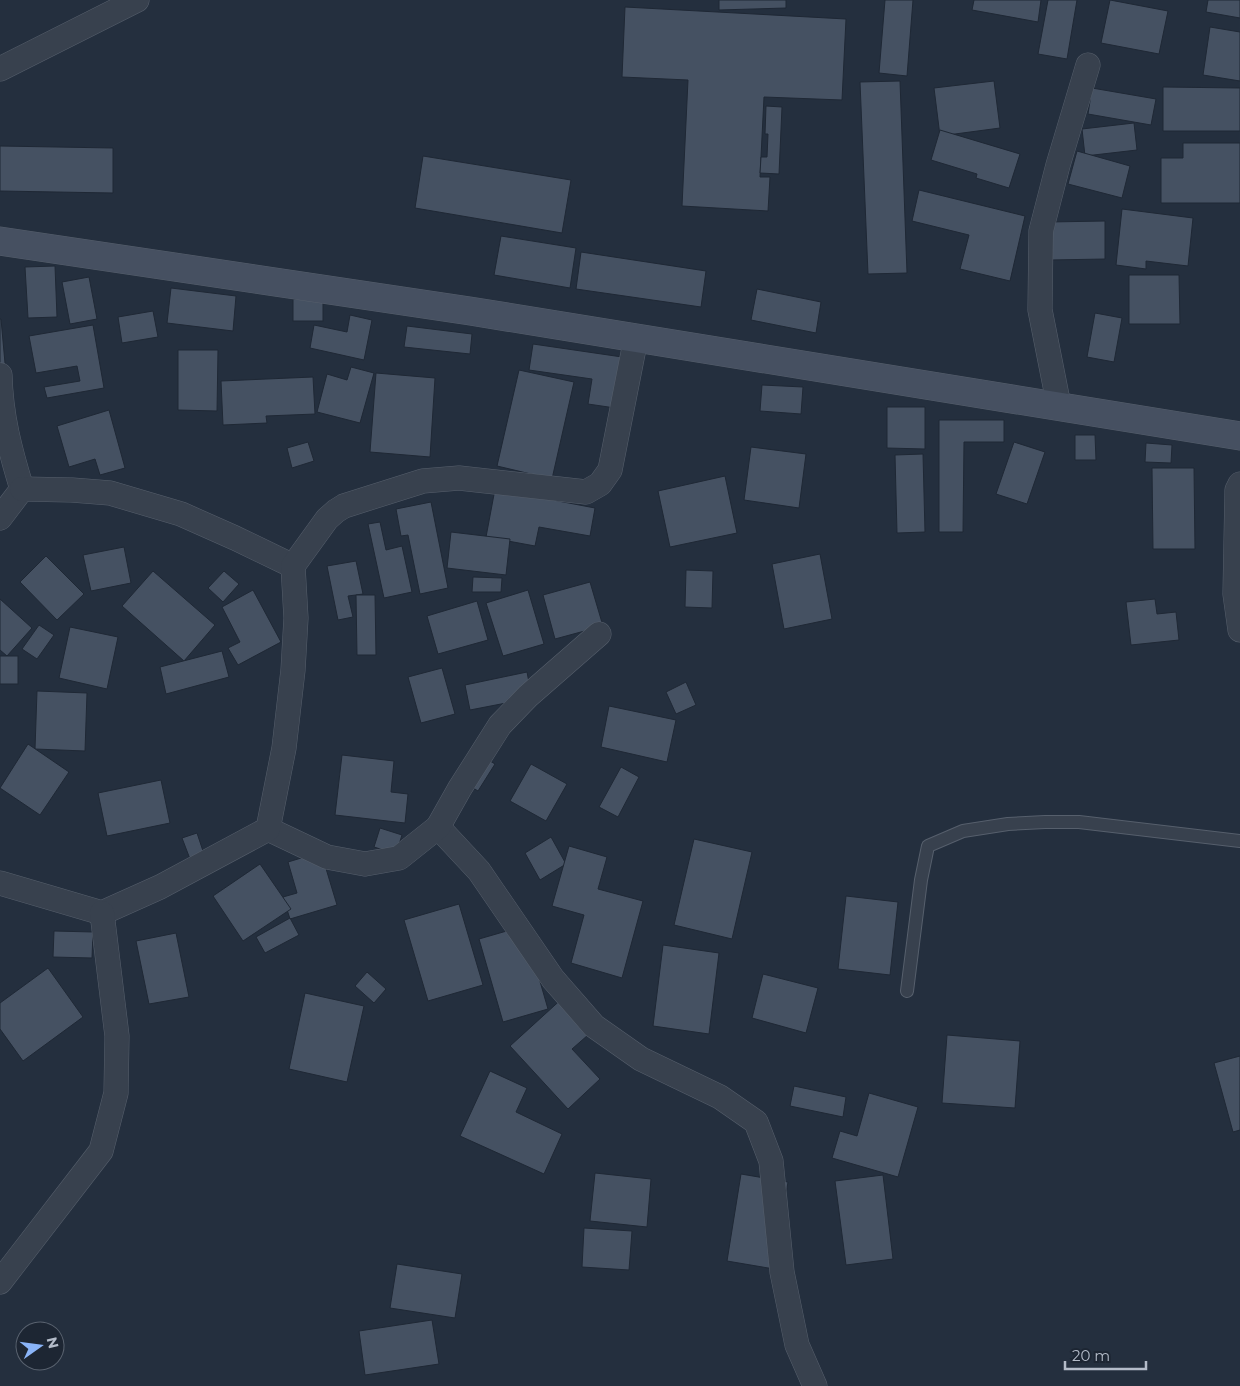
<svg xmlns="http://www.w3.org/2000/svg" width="1240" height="1386" viewBox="0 0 1240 1386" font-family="Montserrat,sans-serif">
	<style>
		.building { fill: #455162; stroke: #1f2835 }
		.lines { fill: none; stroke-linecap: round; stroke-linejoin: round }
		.lane-casing { stroke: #565f6c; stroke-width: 14 }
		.street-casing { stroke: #565f6c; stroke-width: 25 }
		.secondary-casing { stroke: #565f6c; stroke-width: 29 }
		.lane { stroke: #38414e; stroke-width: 12 }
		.street { stroke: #38414e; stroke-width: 24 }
		.secondary { stroke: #465061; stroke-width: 28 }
	</style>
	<rect width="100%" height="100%" fill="#242f3e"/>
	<g class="building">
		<path d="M 719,0 L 786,0 L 786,8 L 719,10 Z"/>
		<path d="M 885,0 L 913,0 L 907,76 L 879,73 Z"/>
		<path d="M 974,0 L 1041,0 L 1038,22 L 972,10 Z"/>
		<path d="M 1048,0 L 1077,0 L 1067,59 L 1038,54 Z"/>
		<path d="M 1110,0 L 1168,11 L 1159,54 L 1101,43 Z"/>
		<path d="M 1208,0 L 1240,0 L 1240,18 L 1206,12 Z"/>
		<path d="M 625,7 L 846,19 L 842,100 L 764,97 L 760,177 L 770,177 L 768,211 L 682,206 L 688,80 L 622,77 Z"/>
		<path d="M 1210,27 L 1240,32 L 1240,81 L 1203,75 Z"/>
		<path d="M 900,81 L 907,273 L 868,274 L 860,82 Z"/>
		<path d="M 994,81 L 1000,128 L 940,136 L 934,88 Z"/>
		<path d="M 1163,87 L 1240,88 L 1240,131 L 1163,131 Z"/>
		<path d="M 1092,88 L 1156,99 L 1151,125 L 1088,114 Z"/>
		<path d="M 766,106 L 782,107 L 779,174 L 760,173 L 761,157 L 767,157 L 768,134 L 765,134 Z"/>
		<path d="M 1134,123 L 1137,150 L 1085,156 L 1082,129 Z"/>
		<path d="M 940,130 L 1020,154 L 1009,188 L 976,178 L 977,174 L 931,160 Z"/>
		<path d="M 1183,143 L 1240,143 L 1240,203 L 1161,203 L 1161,158 L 1183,158 Z"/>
		<path d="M 0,146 L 113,148 L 113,193 L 0,191 Z"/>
		<path d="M 1077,151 L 1130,166 L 1122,198 L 1068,184 Z"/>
		<path d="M 423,156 L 571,180 L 562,233 L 415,208 Z"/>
		<path d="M 919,190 L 1025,216 L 1010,281 L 960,269 L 969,235 L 912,221 Z"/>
		<path d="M 1122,209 L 1193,218 L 1188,266 L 1146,261 L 1146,269 L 1116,265 Z"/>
		<path d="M 1105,221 L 1105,259 L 1050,260 L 1049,222 Z"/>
		<path d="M 501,236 L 576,248 L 570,288 L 494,275 Z"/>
		<path d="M 581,252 L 706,271 L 701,307 L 576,289 Z"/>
		<path d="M 55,266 L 57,317 L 28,318 L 25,267 Z"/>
		<path d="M 1129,275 L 1179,275 L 1180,324 L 1129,324 Z"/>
		<path d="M 89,277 L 97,319 L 70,324 L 62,282 Z"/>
		<path d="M 171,288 L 236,296 L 233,331 L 167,323 Z"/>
		<path d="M 757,289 L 821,302 L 816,333 L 751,320 Z"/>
		<rect x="293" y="299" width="30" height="22"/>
		<path d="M 153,311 L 158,337 L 122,343 L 118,317 Z"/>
		<path d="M 1095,313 L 1122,318 L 1114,362 L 1087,357 Z"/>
		<path d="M 350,315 L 372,320 L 364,360 L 310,348 L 314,325 L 347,332 Z"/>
		<path d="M 0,319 L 1,319 L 6,374 L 0,375 Z"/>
		<path d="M 93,325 L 104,388 L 47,398 L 44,387 L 80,381 L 77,366 L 36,373 L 29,336 Z"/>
		<path d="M 407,326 L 472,334 L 470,354 L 404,347 Z"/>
		<path d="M 533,344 L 629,358 L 622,409 L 588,404 L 592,379 L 529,370 Z"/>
		<path d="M 178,350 L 218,350 L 217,411 L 178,410 Z"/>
		<path d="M 351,367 L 374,373 L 360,423 L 317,412 L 327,374 L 347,380 Z"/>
		<path d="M 519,370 L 574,382 L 552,479 L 497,466 Z"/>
		<path d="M 376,373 L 435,378 L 430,457 L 370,452 Z"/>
		<path d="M 313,377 L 315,414 L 266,416 L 267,423 L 223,425 L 221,381 Z"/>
		<path d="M 762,385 L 803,387 L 801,414 L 760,411 Z"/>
		<path d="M 887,407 L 925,407 L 925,449 L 887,448 Z"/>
		<path d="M 109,410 L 125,468 L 100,475 L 95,459 L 69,467 L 57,426 Z"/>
		<path d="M 939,420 L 1004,420 L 1004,442 L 964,442 L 963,532 L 939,532 Z"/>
		<path d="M 1075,435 L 1095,435 L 1096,460 L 1075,460 Z"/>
		<path d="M 308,442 L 314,461 L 292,468 L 287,448 Z"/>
		<path d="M 1014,442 L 1045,452 L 1027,504 L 996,494 Z"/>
		<path d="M 1146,443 L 1172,445 L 1171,463 L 1145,462 Z"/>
		<path d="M 751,447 L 806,454 L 799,508 L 744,500 Z"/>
		<path d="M 923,454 L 925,532 L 897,533 L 895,455 Z"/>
		<path d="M 1152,468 L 1194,468 L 1195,549 L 1153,549 Z"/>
		<path d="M 725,476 L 737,533 L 670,547 L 658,491 Z"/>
		<path d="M 495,489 L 595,508 L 590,536 L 539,527 L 535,546 L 486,537 Z"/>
		<path d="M 431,502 L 448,588 L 420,594 L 408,535 L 401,536 L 396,509 Z"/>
		<path d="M 380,522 L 386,550 L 402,546 L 412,592 L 384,598 L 368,524 Z"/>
		<path d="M 451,532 L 510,539 L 506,575 L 447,568 Z"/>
		<path d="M 124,547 L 131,583 L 91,591 L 83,555 Z"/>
		<path d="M 820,554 L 832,619 L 784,629 L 772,564 Z"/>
		<path d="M 46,556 L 84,594 L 57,620 L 20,582 Z"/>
		<path d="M 356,561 L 363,594 L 348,596 L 353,617 L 338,620 L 327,566 Z"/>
		<path d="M 686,570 L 713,571 L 712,608 L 685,607 Z"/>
		<path d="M 153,571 L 215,625 L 184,661 L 122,606 Z"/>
		<path d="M 224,571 L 239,584 L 223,602 L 208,588 Z"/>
		<path d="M 473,577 L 502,578 L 501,592 L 472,592 Z"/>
		<path d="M 590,582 L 603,626 L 555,639 L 543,595 Z"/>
		<path d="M 253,590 L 281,642 L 238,665 L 228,648 L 240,642 L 222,607 Z"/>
		<path d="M 528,590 L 544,644 L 503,656 L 486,603 Z"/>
		<path d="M 356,595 L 375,595 L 376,655 L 357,655 Z"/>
		<path d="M 0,599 L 32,628 L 7,656 L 0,650 Z"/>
		<path d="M 1155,599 L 1157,614 L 1176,612 L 1179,640 L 1131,645 L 1126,602 Z"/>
		<path d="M 477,601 L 488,640 L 438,654 L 427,616 Z"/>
		<path d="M 39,625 L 54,635 L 37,659 L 22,649 Z"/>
		<path d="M 70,627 L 118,637 L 107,689 L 59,678 Z"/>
		<path d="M 222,651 L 229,677 L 166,694 L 160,667 Z"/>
		<rect x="0" y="656" width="18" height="28"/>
		<path d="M 442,668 L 455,714 L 421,723 L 408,677 Z"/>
		<path d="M 527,672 L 532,698 L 470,710 L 465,685 Z"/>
		<path d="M 686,682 L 696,705 L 676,714 L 666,692 Z"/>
		<path d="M 37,691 L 87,693 L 85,751 L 35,749 Z"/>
		<path d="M 609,706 L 676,720 L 667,762 L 601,747 Z"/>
		<path d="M 28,744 L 69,772 L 40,815 L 0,788 Z"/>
		<path d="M 471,749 L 495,764 L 478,791 L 454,776 Z"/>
		<path d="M 342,755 L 394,761 L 391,792 L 408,794 L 405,823 L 335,815 Z"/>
		<path d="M 531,764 L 567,784 L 546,821 L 510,801 Z"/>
		<path d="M 621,767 L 639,777 L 618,817 L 599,807 Z"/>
		<path d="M 161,780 L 170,823 L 107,836 L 98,793 Z"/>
		<path d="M 380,828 L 402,835 L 396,854 L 374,847 Z"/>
		<path d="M 197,833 L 204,854 L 190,859 L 182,838 Z"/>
		<path d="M 551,837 L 566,864 L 540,880 L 525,853 Z"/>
		<path d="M 694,839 L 752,852 L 732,939 L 674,925 Z"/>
		<path d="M 569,846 L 607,857 L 598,889 L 643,901 L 622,978 L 571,963 L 584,915 L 552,906 Z"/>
		<path d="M 321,852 L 337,905 L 290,919 L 283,897 L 297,893 L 288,862 Z"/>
		<path d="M 260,864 L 291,909 L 243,941 L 213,896 Z"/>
		<path d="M 846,896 L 898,902 L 890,975 L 838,969 Z"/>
		<path d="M 459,904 L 483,985 L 428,1001 L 404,920 Z"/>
		<path d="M 290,918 L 299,935 L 265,953 L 256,937 Z"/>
		<path d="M 524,926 L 548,1009 L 503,1022 L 479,939 Z"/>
		<path d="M 54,931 L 93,932 L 92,958 L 53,957 Z"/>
		<path d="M 176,933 L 189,997 L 149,1004 L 136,941 Z"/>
		<path d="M 663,945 L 719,953 L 709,1034 L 653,1026 Z"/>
		<path d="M 48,968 L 83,1017 L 23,1061 L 0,1029 L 0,1003 Z"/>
		<path d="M 367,972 L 386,989 L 374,1003 L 355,986 Z"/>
		<path d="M 763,974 L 818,988 L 806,1033 L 752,1018 Z"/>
		<path d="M 305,993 L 364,1006 L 347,1082 L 289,1069 Z"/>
		<path d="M 566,995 L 596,1028 L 572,1049 L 600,1079 L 568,1109 L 510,1046 Z"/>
		<path d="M 947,1035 L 1020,1041 L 1015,1108 L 942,1103 Z"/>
		<path d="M 1240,1056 L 1240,1130 L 1233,1132 L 1214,1063 Z"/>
		<path d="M 490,1071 L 527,1088 L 516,1112 L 562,1134 L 544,1174 L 460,1136 Z"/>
		<path d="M 794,1086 L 846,1097 L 843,1117 L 790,1106 Z"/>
		<path d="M 869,1093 L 918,1107 L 898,1177 L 832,1158 L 840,1131 L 857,1136 Z"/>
		<path d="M 595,1173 L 651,1179 L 647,1227 L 590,1221 Z"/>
		<path d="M 741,1174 L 788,1182 L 774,1269 L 727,1261 Z"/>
		<path d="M 883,1175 L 893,1259 L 846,1265 L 835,1181 Z"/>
		<path d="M 584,1228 L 632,1231 L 629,1270 L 582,1267 Z"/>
		<path d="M 397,1264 L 462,1274 L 455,1318 L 390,1308 Z"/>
		<path d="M 432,1320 L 439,1364 L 365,1375 L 359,1331 Z"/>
	</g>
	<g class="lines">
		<g class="lane-casing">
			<path id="lane" d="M 907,991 L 921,880 L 928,846 L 963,831 L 1008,824 L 1045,822 L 1079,822 L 1240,841"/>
		</g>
		<g class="street-casing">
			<g id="street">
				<path d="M 0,69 L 137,0"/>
				<path d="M 0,375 C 1,416 10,450 22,489 L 0,518"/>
				<path d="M 1059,406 L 1040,310 L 1041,231 L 1058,165 L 1088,65"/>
				<path d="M 1240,484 L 1237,490 L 1235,594 L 1240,630"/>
				<path d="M 22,489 L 72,490 L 110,493 L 181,514 L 235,538 L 293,566"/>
				<path d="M 438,827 L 479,871 L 553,979 L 594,1026 L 641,1059 L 720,1097 L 756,1122 L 771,1161 L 782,1272 L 797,1345 L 815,1386"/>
				<path d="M 268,829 L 327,857 L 365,864 L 399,858 L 438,827 L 460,788 L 500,725 L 528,696 L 599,634"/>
				<path d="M 0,883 L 102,913 L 160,887 L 268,829 L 284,748 L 293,670 L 296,618 L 293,566 L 327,519 L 336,511 L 344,506 L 423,481 L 459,478 L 586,492 L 600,484 L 610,470 L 636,338"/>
				<path d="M 0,1282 L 101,1151 L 116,1093 L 117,1036 L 102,913"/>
			</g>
		</g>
		<g class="secondary-casing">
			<path id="secondary" d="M 0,241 L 470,311 L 1240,436"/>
		</g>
		<use href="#lane" class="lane"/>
		<use href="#street" class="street"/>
		<use href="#secondary" class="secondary"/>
	</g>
	<g transform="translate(40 1346) rotate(76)"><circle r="24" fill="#1d2633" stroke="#59626f"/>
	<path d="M0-4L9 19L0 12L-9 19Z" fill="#8ab4f8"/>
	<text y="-8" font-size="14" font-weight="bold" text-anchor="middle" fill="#b4bcc9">N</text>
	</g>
	<path d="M1065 1361v8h81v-8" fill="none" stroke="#b4bcc9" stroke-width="2.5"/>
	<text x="1072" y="1361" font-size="15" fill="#b4bcc9" stroke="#1d2633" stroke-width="4" paint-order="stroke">20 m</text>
</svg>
